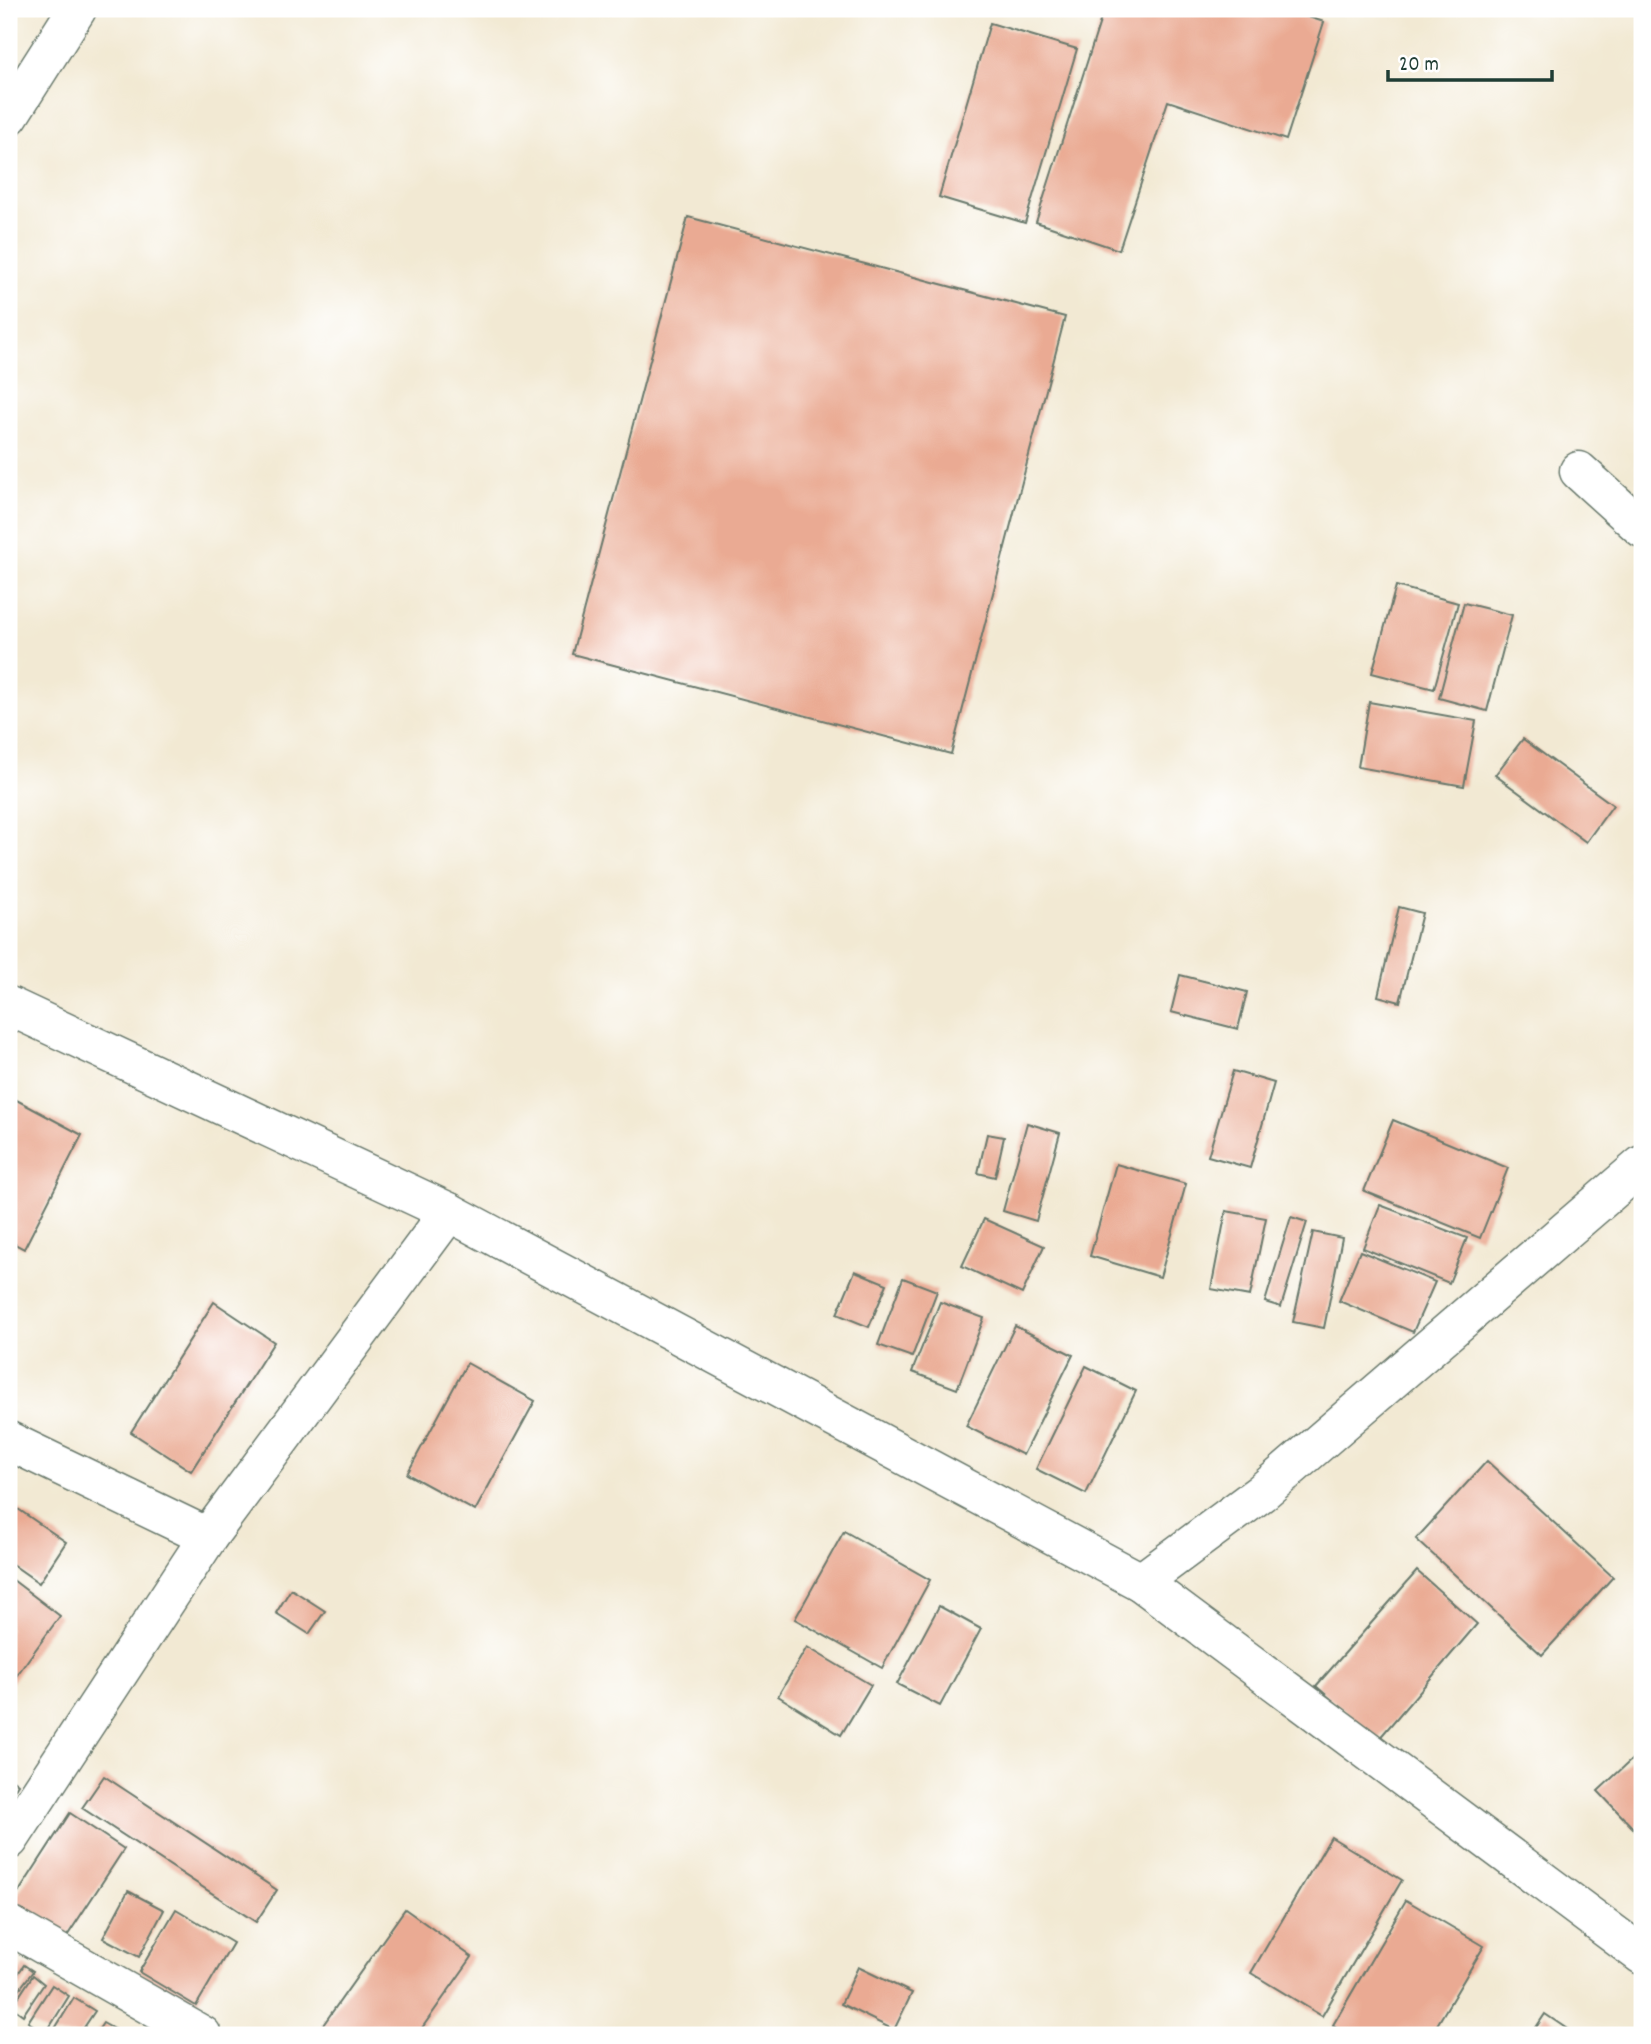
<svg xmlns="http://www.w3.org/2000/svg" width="1651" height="2044" viewBox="0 0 1651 2044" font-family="Dekko,sans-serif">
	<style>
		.building { fill: #eaaa93 }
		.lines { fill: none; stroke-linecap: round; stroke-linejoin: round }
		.minor-casing { stroke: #69796c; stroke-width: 41 }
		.minor { stroke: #fff; stroke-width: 38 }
	</style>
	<rect width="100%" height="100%" fill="#fff"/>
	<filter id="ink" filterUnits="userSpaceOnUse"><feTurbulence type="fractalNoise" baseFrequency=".0143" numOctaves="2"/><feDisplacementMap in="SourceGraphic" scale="14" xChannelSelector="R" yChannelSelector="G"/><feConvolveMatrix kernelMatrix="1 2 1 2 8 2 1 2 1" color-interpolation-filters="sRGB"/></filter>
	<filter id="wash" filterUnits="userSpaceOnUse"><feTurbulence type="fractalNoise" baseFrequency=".00686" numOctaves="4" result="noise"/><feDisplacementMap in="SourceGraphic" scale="28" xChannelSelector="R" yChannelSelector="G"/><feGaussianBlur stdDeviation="1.57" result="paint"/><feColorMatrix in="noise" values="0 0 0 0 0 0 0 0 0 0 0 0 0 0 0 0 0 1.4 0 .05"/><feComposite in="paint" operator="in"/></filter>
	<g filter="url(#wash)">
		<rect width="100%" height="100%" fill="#f2e9d3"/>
		<g id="blocks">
			<g class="building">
				<path d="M 1104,9 L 1283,9 L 1324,22 L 1286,140 L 1168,101 L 1119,250 L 1036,222 Z"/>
				<path d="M 990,23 L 1077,49 L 1025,223 L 939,197 Z"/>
				<path d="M 688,217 L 1065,317 L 951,754 L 572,654 Z"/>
				<path d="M 1396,586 L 1458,603 L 1434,689 L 1372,673 Z"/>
				<path d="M 1464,603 L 1512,615 L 1487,711 L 1439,698 Z"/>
				<path d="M 1369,702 L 1476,721 L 1464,786 L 1358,767 Z"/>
				<path d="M 1523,739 L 1613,805 L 1586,842 L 1495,775 Z"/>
				<path d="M 1399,907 L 1422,913 L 1400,1002 L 1378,996 Z"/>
				<path d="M 1180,975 L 1247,992 L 1238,1029 L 1171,1012 Z"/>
				<path d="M 1233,1071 L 1274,1083 L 1250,1168 L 1208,1156 Z"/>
				<path d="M 9,1096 L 82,1135 L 24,1249 L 9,1241 Z"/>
				<path d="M 1393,1120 L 1508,1168 L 1480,1238 L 1364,1191 Z"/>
				<path d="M 1027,1123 L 1060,1133 L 1036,1221 L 1003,1211 Z"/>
				<path d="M 987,1134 L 1004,1137 L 995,1177 L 978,1173 Z"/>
				<path d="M 1116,1164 L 1186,1184 L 1160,1277 L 1090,1256 Z"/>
				<path d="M 1380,1205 L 1467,1238 L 1449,1283 L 1363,1248 Z"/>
				<path d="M 1226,1211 L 1266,1218 L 1250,1296 L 1211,1289 Z"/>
				<path d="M 1291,1217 L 1307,1222 L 1281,1307 L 1265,1302 Z"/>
				<path d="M 984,1219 L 1044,1246 L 1022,1294 L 962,1266 Z"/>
				<path d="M 1313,1232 L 1342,1238 L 1324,1328 L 1293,1322 Z"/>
				<path d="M 1360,1251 L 1435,1282 L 1413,1332 L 1339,1301 Z"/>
				<path d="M 855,1271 L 887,1284 L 869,1327 L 837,1314 Z"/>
				<path d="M 903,1278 L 937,1291 L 912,1357 L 878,1345 Z"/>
				<path d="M 214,1302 L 274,1342 L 191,1471 L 131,1432 Z"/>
				<path d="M 940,1302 L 984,1318 L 957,1389 L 912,1372 Z"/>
				<path d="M 1015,1326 L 1073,1355 L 1023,1455 L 966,1426 Z"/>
				<path d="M 467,1363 L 535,1401 L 475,1511 L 407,1474 Z"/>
				<path d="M 1086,1366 L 1136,1391 L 1086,1494 L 1036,1469 Z"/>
				<path d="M 1487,1461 L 1613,1577 L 1542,1655 L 1416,1539 Z"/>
				<path d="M 18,1509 L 66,1542 L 39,1583 L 9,1562 L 9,1523 Z"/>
				<path d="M 844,1531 L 930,1580 L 882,1668 L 795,1619 Z"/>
				<path d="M 1417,1571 L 1477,1624 L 1378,1740 L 1316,1686 Z"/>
				<path d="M 9,1577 L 60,1616 L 9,1686 Z"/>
				<path d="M 291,1589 L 325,1611 L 309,1634 L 276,1613 Z"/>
				<path d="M 939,1606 L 981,1629 L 940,1706 L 897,1684 Z"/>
				<path d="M 807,1647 L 871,1685 L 841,1735 L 778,1696 Z"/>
				<path d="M 1642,1750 L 1642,1822 L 1634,1829 L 1598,1791 Z"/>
				<path d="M 104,1776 L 277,1890 L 256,1922 L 82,1808 Z"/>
				<path d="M 9,1777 L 18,1784 L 9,1798 Z"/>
				<path d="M 70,1813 L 124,1849 L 58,1950 L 9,1907 Z"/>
				<path d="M 1331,1837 L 1402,1880 L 1322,2016 L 1251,1973 Z"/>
				<path d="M 128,1891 L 164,1910 L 139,1957 L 103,1938 Z"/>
				<path d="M 1406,1900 L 1484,1946 L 1431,2035 L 1350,2035 L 1333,2025 Z"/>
				<path d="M 176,1909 L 233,1943 L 196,2006 L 139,1972 Z"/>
				<path d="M 405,1909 L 472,1957 L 417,2035 L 316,2035 Z"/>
				<path d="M 24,1965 L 33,1971 L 9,2003 L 9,1987 Z"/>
				<path d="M 858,1967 L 912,1993 L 894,2030 L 841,2004 Z"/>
				<path d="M 33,1975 L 44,1984 L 23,2015 L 12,2007 Z"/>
				<path d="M 52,1985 L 69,1996 L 46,2033 L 28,2022 Z"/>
				<path d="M 74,1998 L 95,2011 L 79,2035 L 51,2035 Z"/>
				<path d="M 1545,2014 L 1576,2035 L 1531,2035 Z"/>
				<path d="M 103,2023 L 119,2032 L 117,2035 L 95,2035 Z"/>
			</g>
		</g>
	</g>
	<g filter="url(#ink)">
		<use href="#blocks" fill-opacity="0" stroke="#69796c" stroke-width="2"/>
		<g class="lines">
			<g class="minor-casing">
				<g id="minor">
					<path d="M 9,116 L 77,9"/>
					<path d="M 1579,471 L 1642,528"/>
					<path d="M 9,1006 L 449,1212"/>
					<path d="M 1642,1165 L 1261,1493 L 1141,1582 L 1642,1955"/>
					<path d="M 9,1441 L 208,1537"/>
					<path d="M 9,1840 L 208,1537 L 449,1212 L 1141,1582"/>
					<path d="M 9,1925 L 202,2035"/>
				</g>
			</g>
			<use href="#minor" class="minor"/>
		</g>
	</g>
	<rect width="1651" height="2044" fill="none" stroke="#fff" stroke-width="35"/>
	<path d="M1388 70v10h164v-10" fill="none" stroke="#1f3d34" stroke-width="3.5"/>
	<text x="1399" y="70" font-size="21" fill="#1f3d34" stroke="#ffffff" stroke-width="5" paint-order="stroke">20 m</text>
</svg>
